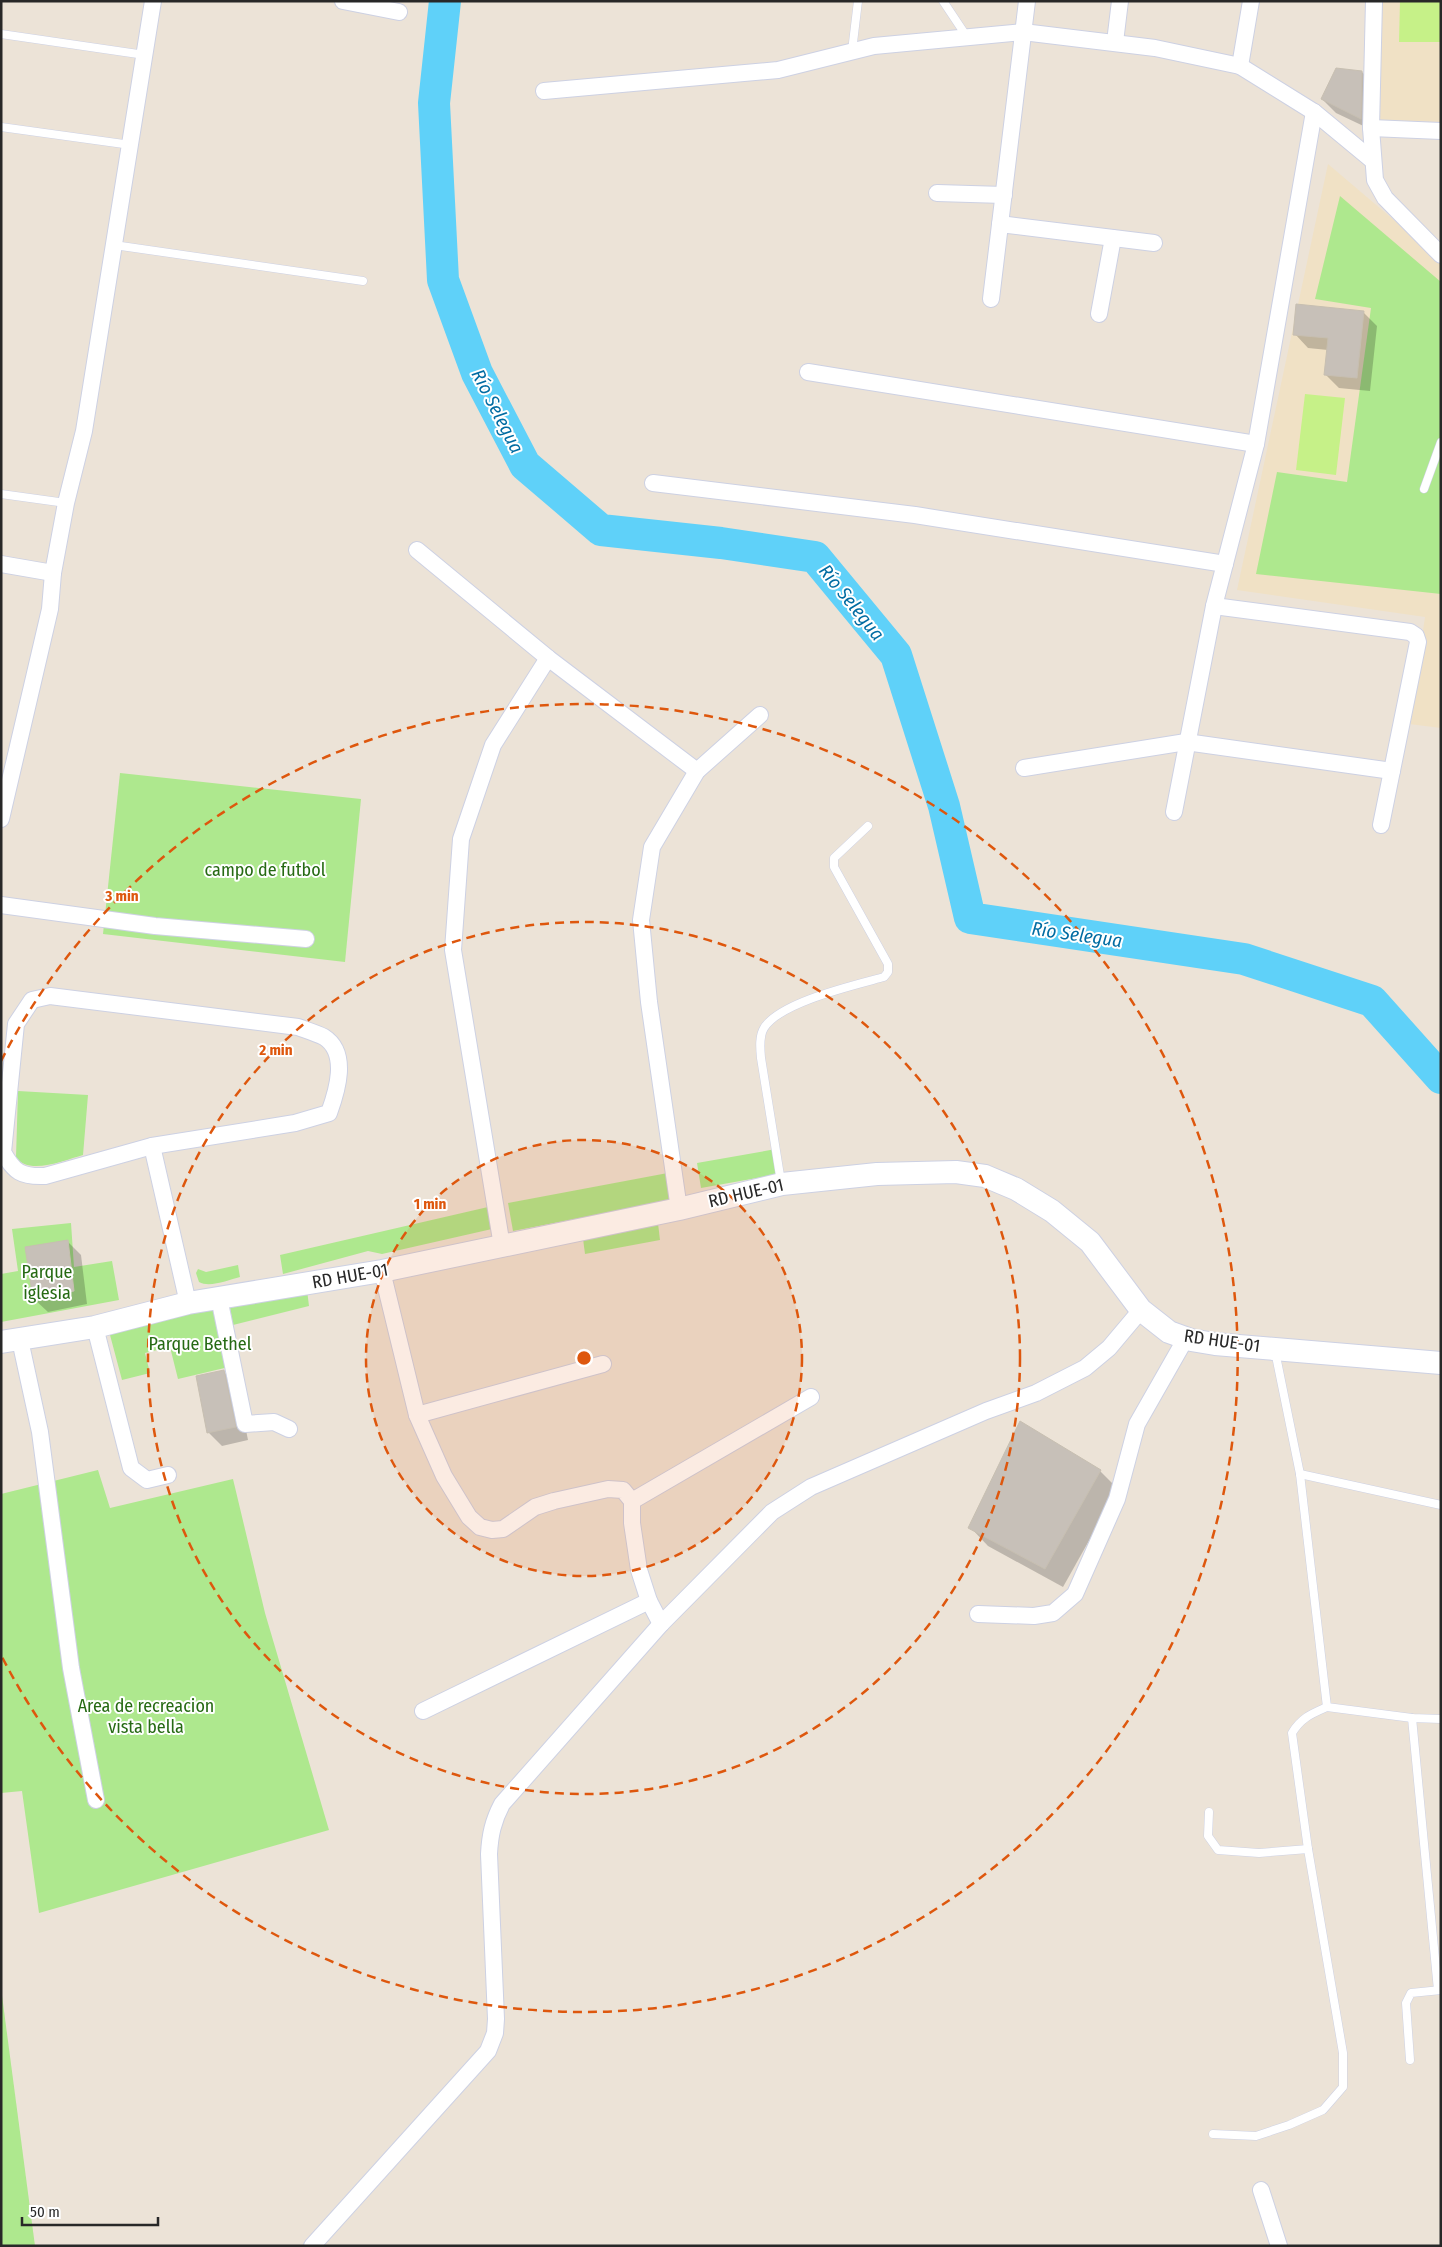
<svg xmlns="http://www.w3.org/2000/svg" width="1442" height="2247" viewBox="0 0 1442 2247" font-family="'Fira Sans Condensed',sans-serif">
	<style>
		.education { fill: #f0e1c5 }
		.green { fill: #aee88e }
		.pitch { fill: #c6f188 }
		.shadow { fill: #0003 }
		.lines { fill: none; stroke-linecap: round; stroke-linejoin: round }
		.river { stroke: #5fd1f9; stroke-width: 32 }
		.building { fill: #c7c0b8; stroke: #c7bfb1 }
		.lane-casing { stroke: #cdd1e3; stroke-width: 9 }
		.street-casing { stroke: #cdd1e3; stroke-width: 18 }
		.secondary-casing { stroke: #cdd1e3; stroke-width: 24 }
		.lane { stroke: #fff; stroke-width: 8 }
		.street { stroke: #fff; stroke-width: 16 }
		.secondary { stroke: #fff; stroke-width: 22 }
		.ring { fill: none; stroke: #de570d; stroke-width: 2.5; stroke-dasharray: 9 6 }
		.labels { text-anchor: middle; stroke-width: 4; stroke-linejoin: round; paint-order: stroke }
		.park-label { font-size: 18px; fill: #266a13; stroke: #fff }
		.street-label { font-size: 18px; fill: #282828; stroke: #fff }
		.water-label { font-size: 19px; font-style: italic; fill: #016ca2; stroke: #fff }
		.centre { fill: #de570d; stroke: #fff; stroke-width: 2.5 }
		.ring-label { font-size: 15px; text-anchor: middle; font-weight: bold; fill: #de570d; stroke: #fff; stroke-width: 4; stroke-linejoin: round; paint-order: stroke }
	</style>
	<rect width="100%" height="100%" fill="#ece3d7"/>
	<g class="education">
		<path d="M 1382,1 L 1441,1 L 1441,122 L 1380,120 Z"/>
		<path d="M 1328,164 L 1441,260 L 1441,728 L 1409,724 L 1425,617 L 1237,590 Z"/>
	</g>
	<g class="green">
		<path d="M 1340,196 L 1441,282 L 1441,594 L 1256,574 L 1277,472 L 1347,482 L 1371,308 L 1315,299 Z"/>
		<path d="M 120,773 L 361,799 L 345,962 L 103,934 Z"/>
		<path d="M 18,1091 L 88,1095 L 83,1155 C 65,1160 28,1176 16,1157 Z"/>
		<path d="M 776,1149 L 780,1174 L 701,1188 L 697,1163 Z"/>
		<path d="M 673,1172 L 678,1199 L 513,1231 L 508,1203 Z"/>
		<path d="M 488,1207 L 492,1229 L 382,1254 L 368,1251 L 283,1274 L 280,1255 Z"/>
		<path d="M 657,1215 L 660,1240 L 585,1254 L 582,1231 Z"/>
		<path d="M 71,1223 L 74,1267 L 112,1261 L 119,1300 L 1,1322 L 1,1274 L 18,1271 L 12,1229 Z"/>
		<path d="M 238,1265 L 240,1277 C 228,1280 210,1288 199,1282 L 196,1273 L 198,1269 L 206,1272 Z"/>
		<path d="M 307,1290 L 309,1306 L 233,1325 L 230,1308 Z"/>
		<path d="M 221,1307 L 233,1366 L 178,1379 L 170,1347 L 145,1353 L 150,1373 L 122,1380 L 110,1335 L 161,1320 Z"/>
		<path d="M 98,1470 L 110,1508 L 233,1479 L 265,1613 L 329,1830 L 39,1913 L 22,1791 L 1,1793 L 1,1494 Z"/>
		<path d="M 1,1988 L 35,2246 L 1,2246 Z"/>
	</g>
	<g class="pitch">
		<path d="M 1400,1 L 1441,1 L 1441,42 L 1399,42 Z"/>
		<path d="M 1305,394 L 1345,398 L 1336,475 L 1296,470 Z"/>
	</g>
	<g class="shadow">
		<path d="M 1362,72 L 1375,86 L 1374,131 L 1336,113 L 1322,99 Z"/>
		<path d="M 1363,312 L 1377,326 L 1370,391 L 1339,388 L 1325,374 L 1328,350 L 1308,348 L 1295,334 Z"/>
		<path d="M 67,1241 L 81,1255 L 87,1304 L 48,1312 L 34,1299 Z"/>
		<path d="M 223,1371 L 237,1385 L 248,1440 L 222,1446 L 208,1432 Z"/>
		<path d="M 1100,1471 L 1118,1489 L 1063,1587 L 988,1546 L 970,1527 Z"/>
	</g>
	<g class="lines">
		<path class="river" d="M 445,1 L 434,103 L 443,280 L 477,373 L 525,465 L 601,530 L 721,543 L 815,557 L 896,655 L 944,806 L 970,918 L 1244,959 L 1372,1001 L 1441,1078"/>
	</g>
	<g class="building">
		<path d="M 1336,68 L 1362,71 L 1361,119 L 1321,99 Z"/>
		<path d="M 1296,304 L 1364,311 L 1357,378 L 1324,375 L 1328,338 L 1293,335 Z"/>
		<path d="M 68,1240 L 74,1291 L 33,1299 L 25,1247 Z"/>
		<path d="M 224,1370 L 236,1427 L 207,1433 L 196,1376 Z"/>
		<path d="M 1020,1421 L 1101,1470 L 1045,1569 L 968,1528 Z"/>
	</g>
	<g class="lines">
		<g class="lane-casing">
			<g id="lane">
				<path d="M 943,1 L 967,37"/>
				<path d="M 1,34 L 145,55"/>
				<path d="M 852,51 L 858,1"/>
				<path d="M 1,127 L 131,145"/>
				<path d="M 114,245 L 363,281"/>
				<path d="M 1424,489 L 1441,442"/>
				<path d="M 1,494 L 66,503"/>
				<path d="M 781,1182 L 761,1058 C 760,1048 759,1036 764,1028 C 780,1002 855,985 884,977 L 888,972 L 888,964 L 834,867 L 834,858 L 868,826"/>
				<path d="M 1275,1351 L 1300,1474 L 1327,1707 L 1412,1718 L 1441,1719"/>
				<path d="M 1300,1474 L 1441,1505"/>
				<path d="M 1412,1718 L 1438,1990"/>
				<path d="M 1209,1812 L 1208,1836 L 1218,1850 L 1259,1853 L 1308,1849"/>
				<path d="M 1410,2060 L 1406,2003 L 1411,1993 L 1441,1990"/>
				<path d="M 1213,2134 L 1256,2136 L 1289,2125 L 1323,2110 L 1343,2087 L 1343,2053 L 1308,1849 L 1292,1733 C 1301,1718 1311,1714 1327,1707"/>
			</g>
		</g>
		<g class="street-casing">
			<g id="street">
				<path d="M 343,1 L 399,12"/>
				<path d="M 1374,1 L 1371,128 L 1375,180 L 1385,198 L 1441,255"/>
				<path d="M 1115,42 L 1120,1"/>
				<path d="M 1240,66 L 1251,1"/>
				<path d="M 544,91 L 778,70 L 874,46 L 1023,32 L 1155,48 L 1240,66 L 1314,112 L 1372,160"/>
				<path d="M 1371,128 L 1441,131"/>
				<path d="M 937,193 L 1004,195"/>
				<path d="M 1000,224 L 1154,243"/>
				<path d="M 991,299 L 1027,1"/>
				<path d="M 1099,314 L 1113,238"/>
				<path d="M 808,372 L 1256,444"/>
				<path d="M 653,483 L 915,515 L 1225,564"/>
				<path d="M 417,550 L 548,658 L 697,771"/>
				<path d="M 1,564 L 53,573 L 66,503 L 84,431 L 153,1"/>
				<path d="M 1214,606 L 1410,632 L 1416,636 L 1418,642 L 1381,825"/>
				<path d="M 1024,768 L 1186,742 L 1392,771"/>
				<path d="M 1174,812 L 1214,606 L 1256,444 L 1314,112"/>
				<path d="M 1,819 L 50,609 L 53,573"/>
				<path d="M 1,905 L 155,926 L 306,939"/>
				<path d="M 50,996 L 298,1027 C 306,1030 316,1033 324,1037 C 349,1053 337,1091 329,1113 L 295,1123 L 152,1146 L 45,1176 C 21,1177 14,1172 3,1152 L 16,1024 L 32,1000 Z"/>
				<path d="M 152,1146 L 188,1303"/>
				<path d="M 679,1209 L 649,1002 L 641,920 L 652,847 L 697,771 L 760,715"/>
				<path d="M 502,1246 L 453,950 L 461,839 L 493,745 L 548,658"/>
				<path d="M 382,1271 L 417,1415 L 444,1476 L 469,1517 L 480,1527 L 492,1530 L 503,1529 L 535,1507 L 554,1501 L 608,1489 L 623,1490 L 632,1501 L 632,1523 L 639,1570 L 649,1601 L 661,1624"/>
				<path d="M 219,1298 L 245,1424 L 274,1422 L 289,1429"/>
				<path d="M 95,1327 L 131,1468 L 147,1480 L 168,1475"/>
				<path d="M 20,1340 L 40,1432 L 71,1668 L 96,1800"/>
				<path d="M 417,1415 L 603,1364"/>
				<path d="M 632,1501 L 811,1397"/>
				<path d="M 978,1614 L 1034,1616 L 1053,1613 L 1075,1594 L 1117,1499 L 1137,1424 L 1186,1338"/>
				<path d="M 423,1711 L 649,1601"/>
				<path d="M 1261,2190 L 1279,2246"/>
				<path d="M 312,2246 L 488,2051 L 495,2033 L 496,2019 L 489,1854 C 490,1835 493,1821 502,1804 L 661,1624 L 772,1512 L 811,1487 L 986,1411 L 1036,1393 L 1085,1368 L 1109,1348 L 1141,1310"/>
			</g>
		</g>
		<g class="secondary-casing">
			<path id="secondary" d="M 1,1342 L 95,1327 L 188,1303 L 382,1271 L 679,1209 L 782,1184 L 877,1174 L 956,1172 L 985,1176 L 1016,1189 L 1052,1211 L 1090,1242 L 1141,1310 L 1169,1332 L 1191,1340 L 1215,1344 L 1441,1363"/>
		</g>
		<use href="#lane" class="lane"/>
		<use href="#street" class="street"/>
		<use href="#secondary" class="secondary"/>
	</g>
	<circle cx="584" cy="1358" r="218" fill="#de570d" fill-opacity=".12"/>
	<g class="ring">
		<circle cx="584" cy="1358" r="218"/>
		<circle cx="584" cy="1358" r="436"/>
		<path d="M1 1061A654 654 0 1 1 1 1655"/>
	</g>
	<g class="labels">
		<g class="park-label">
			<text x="265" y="876">campo de futbol</text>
			<text x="47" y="1278">Parque<tspan x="47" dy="21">iglesia</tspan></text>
			<text x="200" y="1350">Parque Bethel</text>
			<text x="146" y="1712">Area de recreacion<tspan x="146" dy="21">vista bella</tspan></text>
		</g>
		<g class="street-label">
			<text transform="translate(746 1193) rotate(-13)" y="6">RD HUE-01</text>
			<text transform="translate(350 1276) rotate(-10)" y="6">RD HUE-01</text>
			<text transform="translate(1222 1341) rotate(8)" y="6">RD HUE-01</text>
		</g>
		<g class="water-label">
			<text transform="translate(498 411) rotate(63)" y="7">Río Selegua</text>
			<text transform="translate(852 602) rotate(51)" y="7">Río Selegua</text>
			<text transform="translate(1077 934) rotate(8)" y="7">Río Selegua</text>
		</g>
	</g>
	<circle cx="584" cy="1358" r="8" class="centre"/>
	<g class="ring-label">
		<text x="122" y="901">3 min</text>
		<text x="276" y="1055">2 min</text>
		<text x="430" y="1209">1 min</text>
	</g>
	<rect width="1442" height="2247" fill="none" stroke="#282828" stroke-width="5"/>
	<path d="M22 2217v8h136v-8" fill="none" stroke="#282828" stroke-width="2.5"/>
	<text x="30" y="2217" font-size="15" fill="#282828" stroke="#ffffff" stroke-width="4" paint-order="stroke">50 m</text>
</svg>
